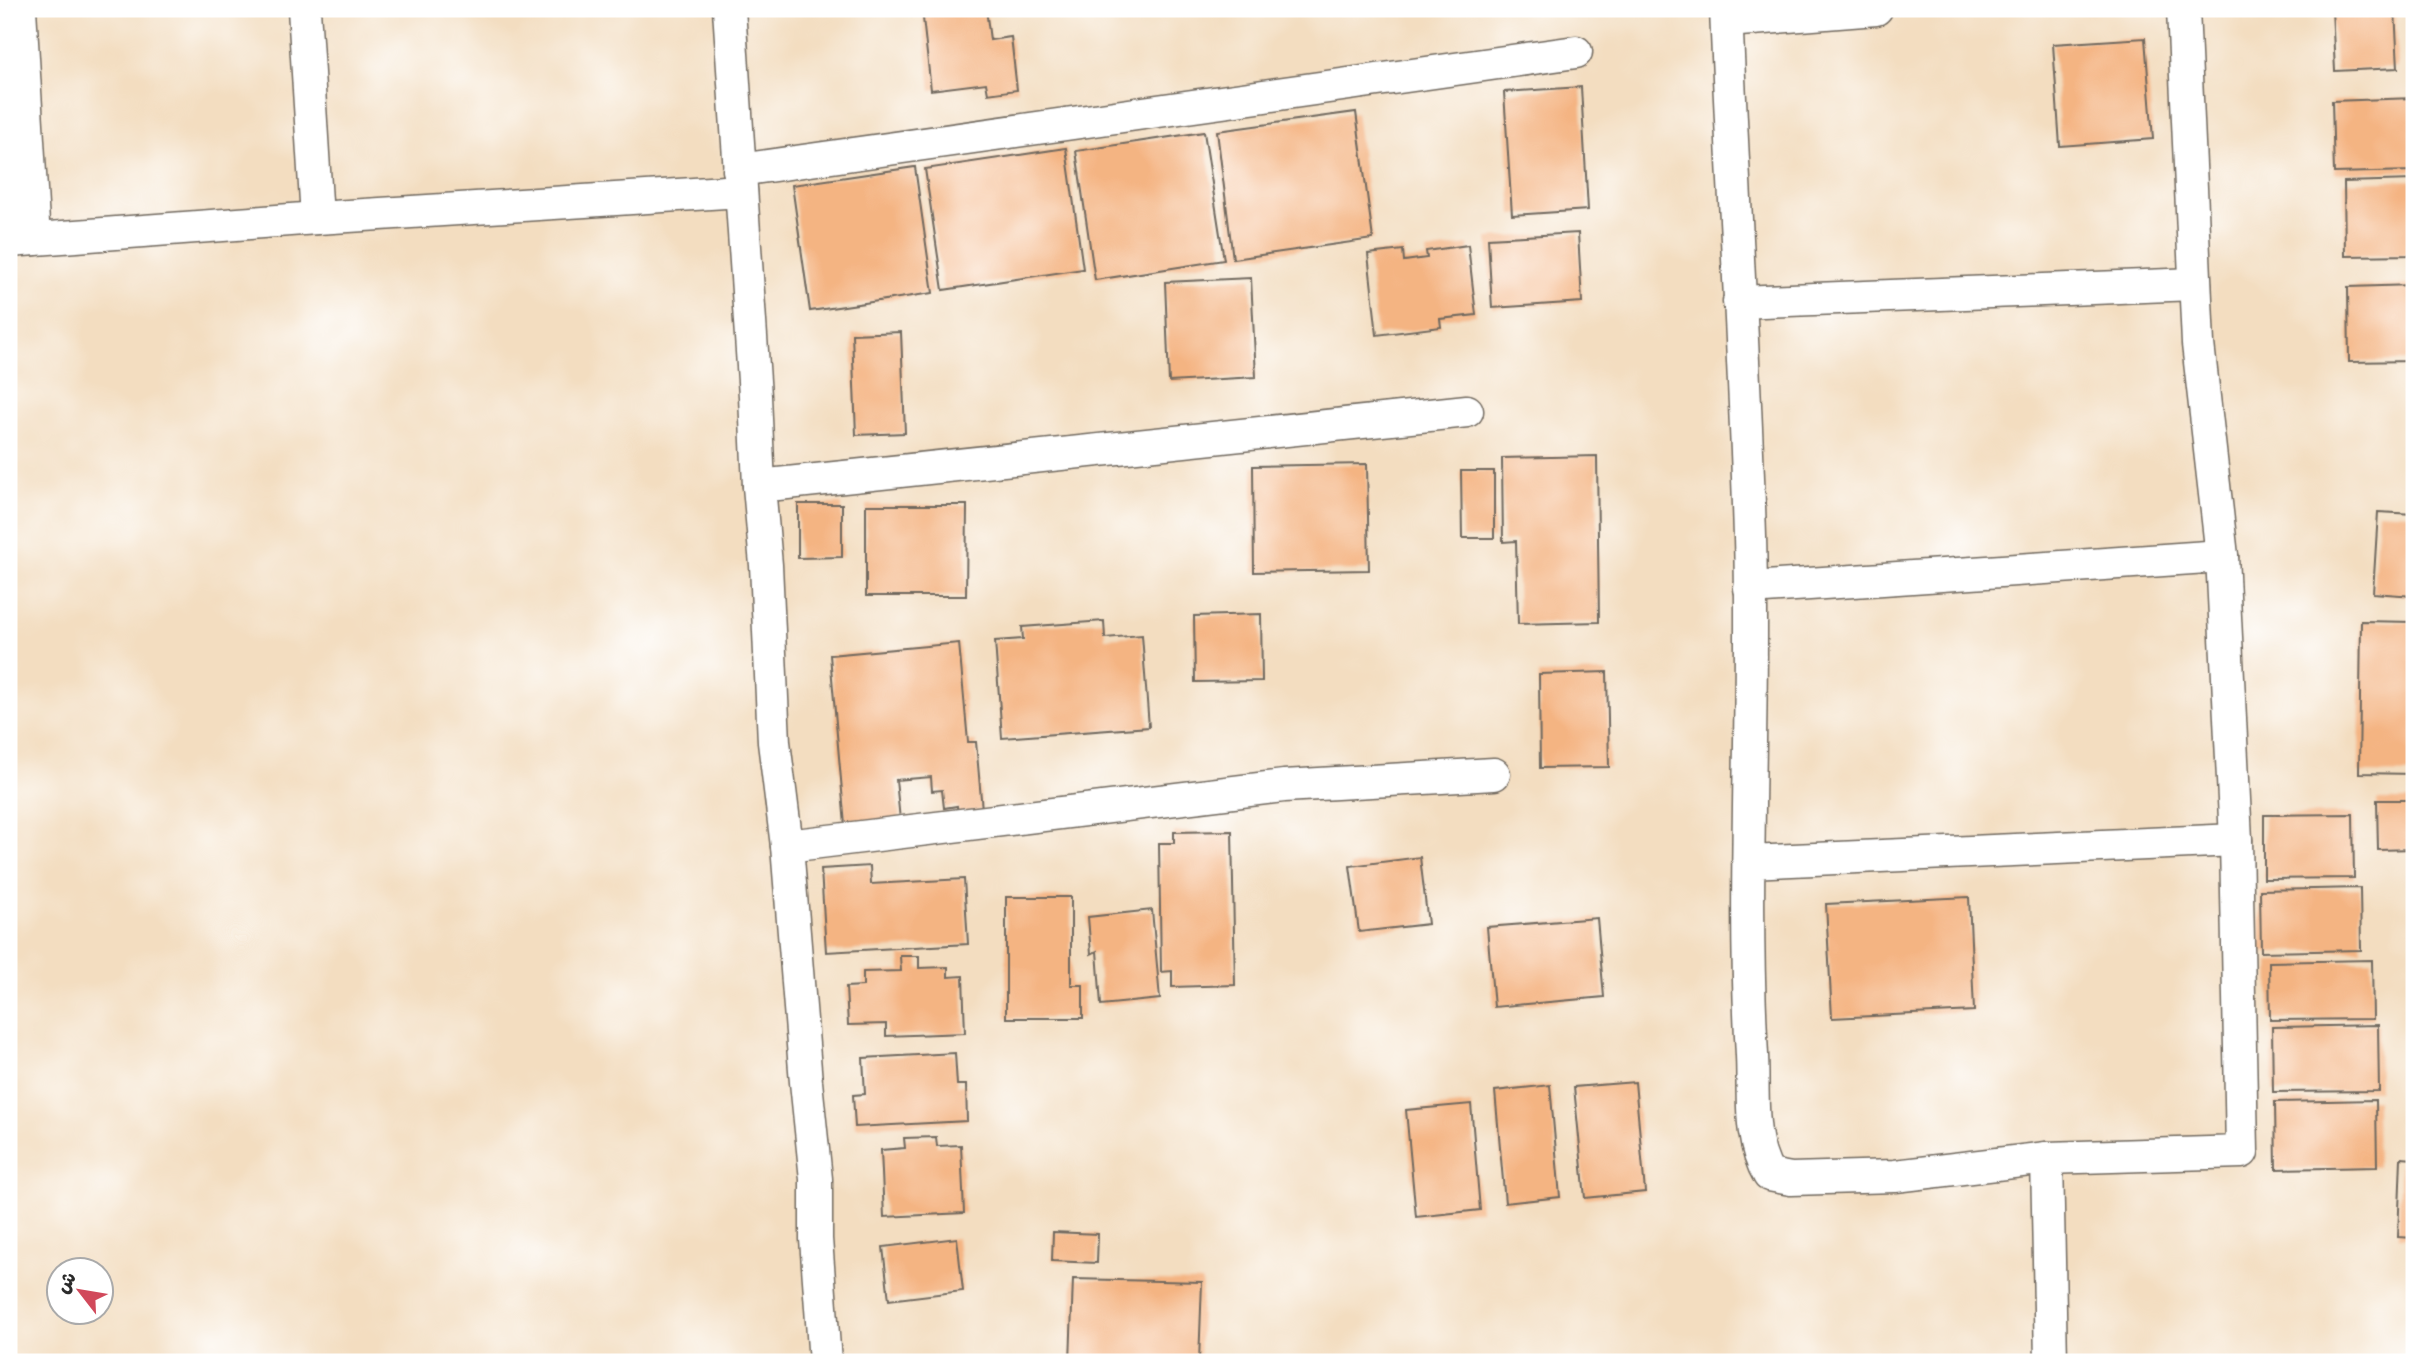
<svg xmlns="http://www.w3.org/2000/svg" width="2423" height="1371" viewBox="0 0 2423 1371" font-family="Mali,'Playpen Sans Arabic',sans-serif">
	<style>
		.building { fill: #f4b482 }
		.lines { fill: none; stroke-linecap: round; stroke-linejoin: round }
		.minor-casing { stroke: #71695f; stroke-width: 35 }
		.minor { stroke: #fff; stroke-width: 32 }
	</style>
	<rect width="100%" height="100%" fill="#fff"/>
	<filter id="ink" filterUnits="userSpaceOnUse"><feTurbulence type="fractalNoise" baseFrequency=".0143" numOctaves="2"/><feDisplacementMap in="SourceGraphic" scale="14" xChannelSelector="R" yChannelSelector="G"/><feConvolveMatrix kernelMatrix="1 2 1 2 8 2 1 2 1" color-interpolation-filters="sRGB"/></filter>
	<filter id="wash" filterUnits="userSpaceOnUse"><feTurbulence type="fractalNoise" baseFrequency=".00686" numOctaves="4" result="noise"/><feDisplacementMap in="SourceGraphic" scale="28" xChannelSelector="R" yChannelSelector="G"/><feGaussianBlur stdDeviation="1.57" result="paint"/><feColorMatrix in="noise" values="0 0 0 0 0 0 0 0 0 0 0 0 0 0 0 0 0 1.4 0 .05"/><feComposite in="paint" operator="in"/></filter>
	<g filter="url(#wash)">
		<rect width="100%" height="100%" fill="#f3ddc0"/>
		<g id="blocks">
			<g class="building">
				<path d="M 922,9 L 986,9 L 990,40 L 1011,37 L 1017,90 L 988,94 L 986,83 L 931,90 Z"/>
				<path d="M 2332,9 L 2395,9 L 2398,68 L 2335,71 Z"/>
				<path d="M 2145,38 L 2153,139 L 2060,146 L 2053,44 Z"/>
				<path d="M 1581,87 L 1588,210 L 1512,215 L 1504,92 Z"/>
				<path d="M 2414,98 L 2414,171 L 2334,173 L 2332,101 Z"/>
				<path d="M 1356,112 L 1373,239 L 1233,259 L 1217,131 Z"/>
				<path d="M 1204,132 L 1224,260 L 1095,280 L 1076,151 Z"/>
				<path d="M 1066,148 L 1083,269 L 943,290 L 925,169 Z"/>
				<path d="M 915,167 L 933,293 L 810,311 L 792,185 Z"/>
				<path d="M 2414,180 L 2414,255 L 2345,256 L 2344,182 Z"/>
				<path d="M 1578,233 L 1582,302 L 1492,308 L 1488,238 Z"/>
				<path d="M 1468,245 L 1476,315 L 1440,319 L 1441,327 L 1377,335 L 1368,254 L 1403,250 L 1404,261 L 1427,258 L 1426,251 Z"/>
				<path d="M 1251,278 L 1256,377 L 1169,382 L 1165,282 Z"/>
				<path d="M 2414,285 L 2414,361 L 2349,362 L 2348,287 Z"/>
				<path d="M 901,332 L 905,433 L 856,435 L 852,334 Z"/>
				<path d="M 1597,456 L 1599,622 L 1518,624 L 1516,541 L 1503,542 L 1502,458 Z"/>
				<path d="M 1367,464 L 1369,570 L 1254,572 L 1253,466 Z"/>
				<path d="M 1461,471 L 1494,471 L 1494,538 L 1462,538 Z"/>
				<path d="M 798,504 L 842,504 L 842,557 L 798,558 Z"/>
				<path d="M 866,505 L 967,505 L 966,596 L 866,596 Z"/>
				<path d="M 2378,512 L 2414,514 L 2414,596 L 2373,593 Z"/>
				<path d="M 1261,614 L 1262,681 L 1195,682 L 1194,616 Z"/>
				<path d="M 1104,621 L 1105,638 L 1142,635 L 1149,727 L 1002,738 L 995,641 L 1023,639 L 1022,627 Z"/>
				<path d="M 2361,621 L 2414,622 L 2414,774 L 2359,773 Z"/>
				<path d="M 959,643 L 968,742 L 976,742 L 982,810 L 958,813 L 957,806 L 944,808 L 942,790 L 932,791 L 931,777 L 896,780 L 900,820 L 845,825 L 830,655 Z"/>
				<path d="M 1607,672 L 1609,767 L 1540,768 L 1539,674 Z"/>
				<path d="M 2377,800 L 2414,800 L 2414,849 L 2378,850 Z"/>
				<path d="M 2353,814 L 2354,878 L 2264,879 L 2264,815 Z"/>
				<path d="M 1232,831 L 1235,985 L 1172,987 L 1172,971 L 1161,972 L 1159,843 L 1174,843 L 1174,832 Z"/>
				<path d="M 1420,857 L 1428,924 L 1359,932 L 1350,866 Z"/>
				<path d="M 870,866 L 871,884 L 964,879 L 968,944 L 826,952 L 821,869 Z"/>
				<path d="M 2360,888 L 2361,950 L 2261,952 L 2260,890 Z"/>
				<path d="M 1006,897 L 1071,897 L 1071,985 L 1083,985 L 1083,1018 L 1006,1018 Z"/>
				<path d="M 1969,897 L 1974,1011 L 1832,1018 L 1826,904 Z"/>
				<path d="M 1152,910 L 1160,999 L 1101,1005 L 1097,951 L 1091,954 L 1088,917 Z"/>
				<path d="M 1597,918 L 1604,997 L 1494,1007 L 1487,927 Z"/>
				<path d="M 900,956 L 919,956 L 919,968 L 948,967 L 948,977 L 963,976 L 965,1033 L 886,1036 L 886,1024 L 848,1025 L 846,987 L 863,986 L 863,972 L 901,971 Z"/>
				<path d="M 2372,960 L 2373,1019 L 2270,1020 L 2269,962 Z"/>
				<path d="M 2378,1025 L 2379,1091 L 2273,1092 L 2272,1027 Z"/>
				<path d="M 955,1053 L 957,1085 L 966,1085 L 967,1121 L 855,1127 L 853,1095 L 865,1094 L 863,1058 Z"/>
				<path d="M 1635,1082 L 1645,1192 L 1585,1198 L 1574,1087 Z"/>
				<path d="M 1550,1085 L 1560,1197 L 1505,1203 L 1495,1091 Z"/>
				<path d="M 2376,1100 L 2377,1167 L 2276,1169 L 2275,1102 Z"/>
				<path d="M 1471,1104 L 1480,1210 L 1416,1217 L 1406,1110 Z"/>
				<path d="M 936,1137 L 937,1146 L 961,1145 L 964,1213 L 884,1217 L 881,1150 L 905,1148 L 904,1138 Z"/>
				<path d="M 2401,1158 L 2414,1159 L 2414,1238 L 2398,1237 Z"/>
				<path d="M 1053,1232 L 1098,1234 L 1097,1263 L 1052,1261 Z"/>
				<path d="M 957,1238 L 963,1291 L 889,1300 L 883,1247 Z"/>
				<path d="M 1073,1279 L 1202,1282 L 1199,1362 L 1070,1362 Z"/>
			</g>
		</g>
	</g>
	<g filter="url(#ink)">
		<use href="#blocks" fill-opacity="0" stroke="#71695f" stroke-width="2"/>
		<g class="lines">
			<g class="minor-casing">
				<g id="minor">
					<path d="M 20,9 L 34,239"/>
					<path d="M 304,9 L 317,218"/>
					<path d="M 729,9 L 755,396 L 759,486 L 766,565 L 774,742 L 787,846 L 806,1082 L 816,1179 L 816,1239 L 825,1362"/>
					<path d="M 1726,9 C 1733,185 1745,361 1750,537 C 1755,710 1742,883 1752,1055 C 1754,1095 1748,1139 1769,1175 L 1791,1179 L 1895,1176 L 2047,1158 L 2242,1152 L 2236,840 L 1749,862"/>
					<path d="M 2183,9 L 2198,344 L 2222,556 L 2236,840"/>
					<path d="M 1727,21 L 1876,9"/>
					<path d="M 739,170 L 1576,52"/>
					<path d="M 9,241 L 317,218 L 741,191"/>
					<path d="M 1739,302 L 2195,284"/>
					<path d="M 759,486 L 1467,411"/>
					<path d="M 1750,588 L 2222,556"/>
					<path d="M 787,846 L 1284,786 L 1494,774"/>
					<path d="M 2047,1158 L 2051,1362"/>
				</g>
			</g>
			<use href="#minor" class="minor"/>
		</g>
	</g>
	<rect width="2423" height="1371" fill="none" stroke="#fff" stroke-width="35"/>
	<g transform="translate(80 1291) rotate(301)"><circle r="33" fill="#ffffff" stroke="#aaaaaa" stroke-width="2"/>
	<path d="M0-5L12 26L0 18L-12 26Z" fill="#d1495b"/>
	<text y="-10" font-size="19" font-weight="bold" text-anchor="middle" fill="#2b2b2b">ش</text>
	</g>
</svg>
